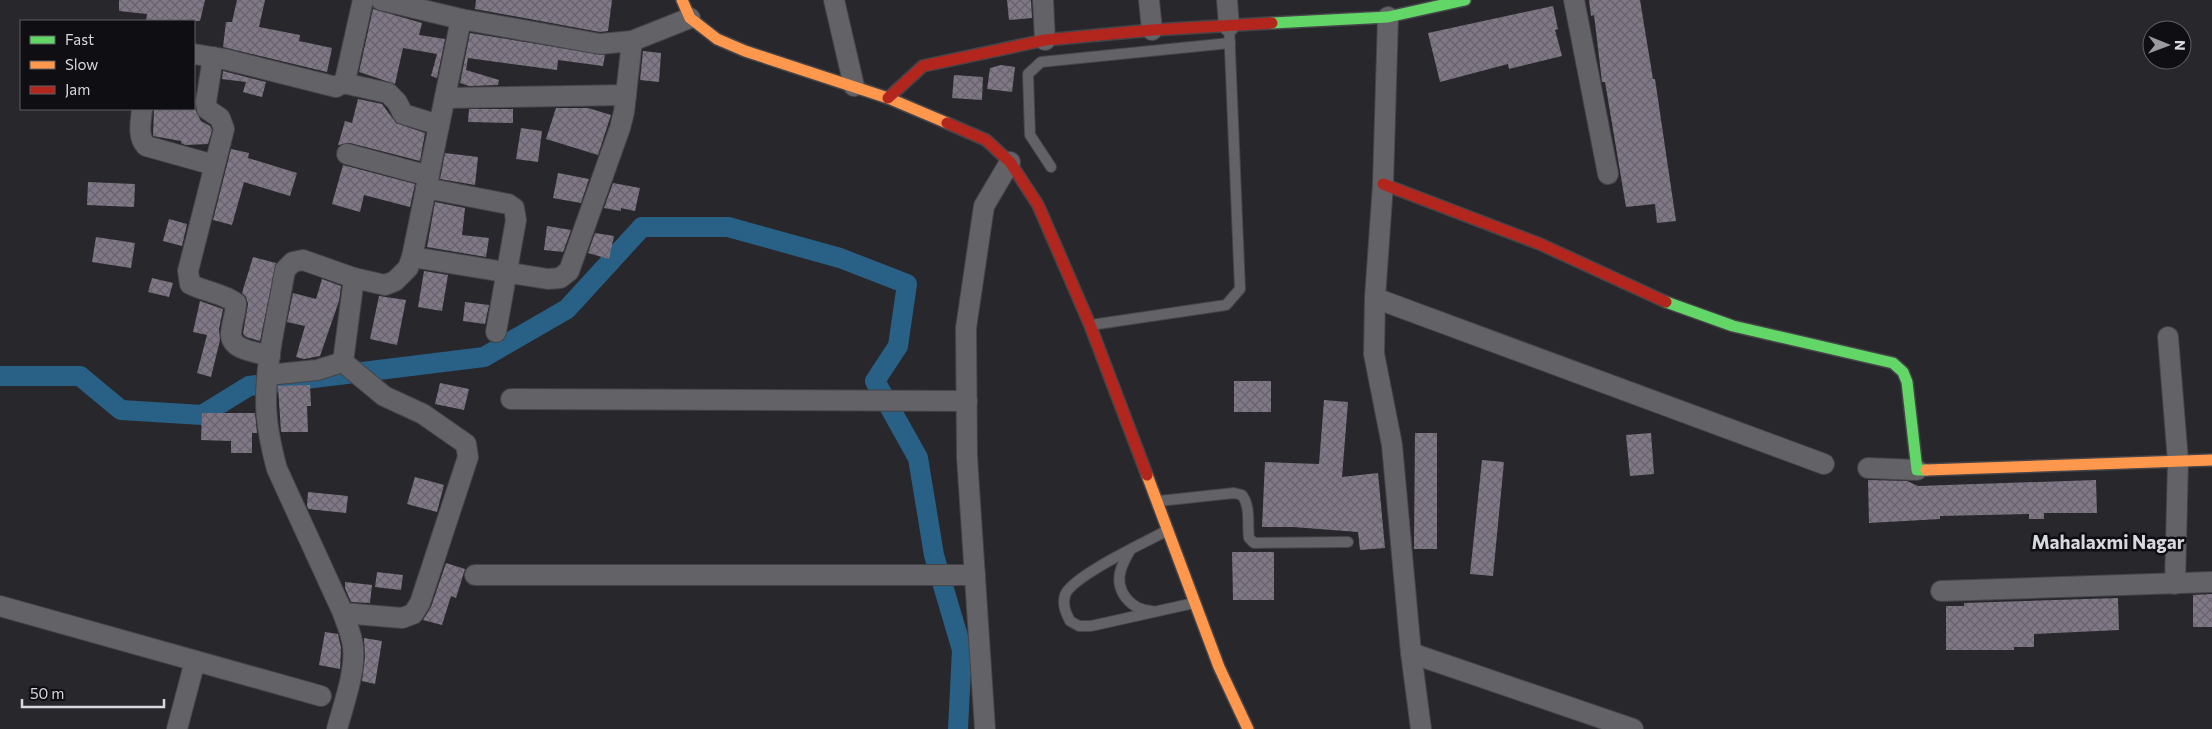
<svg xmlns="http://www.w3.org/2000/svg" width="2212" height="729" viewBox="0 0 2212 729" font-family="Commissioner,sans-serif">
	<style>
		.lines { fill: none; stroke-linecap: round; stroke-linejoin: round }
		.canal { stroke: #296086; stroke-width: 20 }
		.building { fill: url(#building-cross-hatch) }
		.lane-casing { stroke: #454449; stroke-width: 12 }
		.street-casing { stroke: #454449; stroke-width: 22 }
		.fast-casing { stroke: #454449; stroke-width: 14 }
		.slow-casing { stroke: #454449; stroke-width: 14 }
		.jam-casing { stroke: #454449; stroke-width: 14 }
		.lane { stroke: #626267; stroke-width: 10 }
		.street { stroke: #626267; stroke-width: 20 }
		.fast { stroke: #63d668; stroke-width: 11 }
		.slow { stroke: #ff974d; stroke-width: 11 }
		.jam { stroke: #b3261e; stroke-width: 11 }
		.labels { text-anchor: middle; stroke-width: 5; stroke-linejoin: round; paint-order: stroke }
		.neighbourhood-label { font-size: 19px; font-weight: bold; fill: #d8d8df; stroke: #0f0e13 }
	</style>
	<defs>
		<pattern id="building-cross-hatch" width="8" height="8" patternUnits="userSpaceOnUse" patternTransform="scale(1.25)"><rect width="8" height="8" fill="#807886"/><path d="M0 0l8 8M0 8l8-8" fill="none" stroke="#67626b"/></pattern>
	</defs>
	<rect width="100%" height="100%" fill="#27272c"/>
	<g class="lines">
		<path class="canal" d="M 0,376 L 80,376 L 121,410 L 202,415 L 249,386 L 484,357 L 567,309 L 642,227 L 728,227 L 840,258 L 907,284 L 898,346 L 875,381 L 918,458 L 934,555 L 962,650 L 958,729"/>
	</g>
	<g class="building">
		<path d="M 119,0 L 205,0 L 200,21 L 146,21 L 147,14 L 119,11 Z"/>
		<path d="M 237,0 L 265,0 L 259,27 L 300,35 L 299,41 L 332,48 L 327,72 L 223,47 L 226,22 L 232,22 Z"/>
		<path d="M 476,0 L 612,0 L 608,31 L 600,32 L 475,9 Z"/>
		<path d="M 1007,0 L 1031,0 L 1032,18 L 1009,20 Z"/>
		<path d="M 1589,0 L 1640,0 L 1653,79 L 1655,79 L 1676,221 L 1657,223 L 1655,204 L 1626,207 L 1605,82 L 1602,82 L 1594,15 L 1591,16 Z"/>
		<path d="M 1553,6 L 1558,29 L 1555,30 L 1562,56 L 1509,69 L 1508,64 L 1440,82 L 1428,33 Z"/>
		<path d="M 373,9 L 422,23 L 419,35 L 445,39 L 437,78 L 431,76 L 437,54 L 403,48 L 395,84 L 359,72 Z"/>
		<path d="M 470,33 L 605,55 L 603,66 L 558,60 L 557,70 L 468,58 L 466,70 L 499,80 L 498,85 L 469,86 L 460,83 Z"/>
		<path d="M 643,51 L 661,53 L 659,82 L 640,80 Z"/>
		<path d="M 1001,65 L 1015,67 L 1012,92 L 987,89 L 990,68 Z"/>
		<path d="M 223,71 L 266,82 L 262,97 L 243,92 L 246,82 L 222,79 Z"/>
		<path d="M 954,75 L 983,77 L 982,100 L 952,98 Z"/>
		<path d="M 358,99 L 382,104 L 396,123 L 425,133 L 420,161 L 350,143 L 338,145 L 345,121 L 352,123 Z"/>
		<path d="M 556,108 L 588,108 L 611,115 L 598,155 L 546,139 Z"/>
		<path d="M 154,109 L 195,109 L 201,121 L 210,126 L 212,130 L 208,144 L 185,145 L 181,143 L 181,141 L 153,136 Z"/>
		<path d="M 469,109 L 513,109 L 513,123 L 468,122 Z"/>
		<path d="M 521,128 L 542,131 L 538,162 L 516,159 Z"/>
		<path d="M 231,149 L 249,153 L 248,158 L 297,173 L 290,196 L 244,182 L 232,225 L 213,220 Z"/>
		<path d="M 445,153 L 478,157 L 475,185 L 440,179 Z"/>
		<path d="M 343,165 L 415,184 L 410,207 L 364,195 L 360,212 L 332,204 Z"/>
		<path d="M 558,173 L 589,179 L 581,203 L 553,198 Z"/>
		<path d="M 88,182 L 135,184 L 134,207 L 87,205 Z"/>
		<path d="M 613,183 L 640,188 L 635,211 L 621,208 L 621,211 L 604,208 Z"/>
		<path d="M 435,202 L 465,208 L 462,235 L 489,238 L 486,257 L 427,247 Z"/>
		<path d="M 169,219 L 187,224 L 182,246 L 163,241 Z"/>
		<path d="M 547,226 L 571,230 L 563,252 L 544,250 Z"/>
		<path d="M 595,233 L 614,236 L 609,259 L 588,253 Z"/>
		<path d="M 96,237 L 135,243 L 131,268 L 92,262 Z"/>
		<path d="M 253,257 L 276,263 L 260,341 L 246,337 L 243,334 L 248,304 L 246,297 L 242,293 Z"/>
		<path d="M 424,271 L 448,275 L 442,311 L 418,307 Z"/>
		<path d="M 152,278 L 173,283 L 169,297 L 148,292 Z"/>
		<path d="M 322,279 L 341,286 L 339,301 L 320,356 L 304,359 L 296,357 L 305,326 L 287,322 L 293,293 L 316,299 Z"/>
		<path d="M 379,296 L 406,300 L 397,345 L 370,339 Z"/>
		<path d="M 200,301 L 223,309 L 219,329 L 220,340 L 211,377 L 197,373 L 207,335 L 193,332 Z"/>
		<path d="M 465,302 L 489,305 L 485,324 L 463,321 Z"/>
		<rect x="1234" y="381" width="37" height="31"/>
		<path d="M 440,383 L 469,389 L 464,410 L 435,404 Z"/>
		<path d="M 310,385 L 311,406 L 307,406 L 308,432 L 281,432 L 278,386 Z"/>
		<path d="M 1324,400 L 1348,402 L 1342,477 L 1378,473 L 1385,548 L 1360,550 L 1358,532 L 1293,527 L 1262,527 L 1265,462 L 1319,464 Z"/>
		<path d="M 202,413 L 255,413 L 257,433 L 252,433 L 252,453 L 231,453 L 231,441 L 201,440 Z"/>
		<path d="M 1415,433 L 1437,433 L 1437,549 L 1414,549 Z"/>
		<path d="M 1651,433 L 1654,474 L 1630,476 L 1626,435 Z"/>
		<path d="M 1482,460 L 1504,462 L 1493,576 L 1470,574 Z"/>
		<path d="M 415,477 L 444,485 L 437,512 L 407,504 Z"/>
		<path d="M 1868,480 L 1907,481 L 1918,486 L 2096,480 L 2097,513 L 2044,513 L 2044,519 L 2029,519 L 2029,514 L 1940,516 L 1940,519 L 1869,523 Z"/>
		<path d="M 308,492 L 348,496 L 346,513 L 308,509 L 307,505 Z"/>
		<path d="M 1232,552 L 1274,552 L 1274,600 L 1233,600 Z"/>
		<path d="M 446,563 L 465,569 L 456,598 L 451,596 L 442,625 L 423,620 L 431,607 Z"/>
		<path d="M 377,572 L 403,575 L 401,590 L 375,587 Z"/>
		<path d="M 345,582 L 372,585 L 370,603 L 351,602 L 345,588 Z"/>
		<path d="M 2212,594 L 2212,627 L 2193,627 L 2193,595 Z"/>
		<path d="M 2118,598 L 2119,630 L 2034,634 L 2034,647 L 2014,647 L 2014,650 L 1946,650 L 1946,606 L 1964,606 L 1964,603 Z"/>
		<path d="M 325,632 L 338,634 L 341,648 L 340,669 L 319,665 Z"/>
		<path d="M 364,638 L 382,641 L 375,684 L 362,681 L 365,657 Z"/>
	</g>
	<g class="lines">
		<g class="lane-casing">
			<g id="lane">
				<path d="M 1051,167 L 1030,135 L 1028,74 L 1041,62 L 1230,43"/>
				<path d="M 1091,325 L 1226,305 L 1240,289 L 1229,26"/>
				<path d="M 1159,501 L 1234,493 L 1242,495 C 1251,507 1247,524 1249,538 L 1254,543 L 1348,542"/>
				<path d="M 1166,531 C 1146,542 1072,576 1065,595 C 1062,605 1066,613 1070,621 L 1079,626 L 1091,626 L 1194,603"/>
				<path d="M 1130,550 C 1127,556 1123,563 1121,569 C 1114,591 1131,610 1152,611"/>
			</g>
		</g>
		<g class="street-casing">
			<g id="street">
				<path d="M 381,0 L 461,19 L 600,44 L 632,41 L 690,18"/>
				<path d="M 834,0 L 854,86"/>
				<path d="M 1043,0 L 1045,40"/>
				<path d="M 1149,0 L 1152,30"/>
				<path d="M 1227,0 L 1229,26"/>
				<path d="M 1574,0 L 1608,174"/>
				<path d="M 1388,17 L 1383,184 L 1375,298 L 1374,354 L 1392,445 L 1411,653 L 1421,729"/>
				<path d="M 194,54 L 224,59 L 336,87 L 343,83 L 346,76 L 363,0"/>
				<path d="M 213,57 L 206,102 L 207,109 L 220,118 L 224,129 L 188,271 L 190,284 C 205,292 223,293 236,303 C 236,314 231,324 231,335 C 232,351 258,352 270,356"/>
				<path d="M 343,83 L 388,93 L 397,102 L 403,114 L 439,125"/>
				<path d="M 445,98 L 626,95"/>
				<path d="M 142,109 C 141,122 137,136 146,146 L 214,165"/>
				<path d="M 347,154 L 429,176"/>
				<path d="M 426,188 L 508,204 L 514,208 L 516,220 L 496,332"/>
				<path d="M 412,257 L 548,279 L 560,278 L 569,271 L 620,128 L 624,112 L 632,41"/>
				<path d="M 1375,298 L 1824,464"/>
				<path d="M 2168,337 L 2178,461 L 2175,584"/>
				<path d="M 343,362 L 354,278"/>
				<path d="M 268,375 L 317,370 L 343,362 L 384,396 L 423,414 L 466,444 L 468,457 L 420,603 L 413,614 L 402,618 L 343,613"/>
				<path d="M 511,399 L 967,401"/>
				<path d="M 1868,468 L 1917,470"/>
				<path d="M 475,575 L 975,575"/>
				<path d="M 1941,591 L 2212,582"/>
				<path d="M 0,606 L 321,696"/>
				<path d="M 1411,653 L 1633,729"/>
				<path d="M 177,729 L 195,661"/>
				<path d="M 337,729 C 343,706 356,671 353,647 C 352,635 347,625 343,613 L 277,469 C 271,447 266,424 266,401 C 266,357 278,313 285,270 L 293,262 L 303,260 L 354,278 L 385,285 L 395,281 L 408,268 L 412,257 L 461,19"/>
				<path d="M 985,729 L 967,457 L 966,328 L 984,206 L 1010,162"/>
			</g>
		</g>
		<g class="fast-casing">
			<g id="fast">
				<path d="M 1272,23 L 1388,17 L 1465,0"/>
				<path d="M 1666,302 L 1733,326 L 1893,363 L 1903,372 L 1907,382 L 1917,470 L 1926,470"/>
			</g>
		</g>
		<g class="slow-casing">
			<g id="slow">
				<path d="M 682,0 L 690,18 L 717,39 L 745,51 L 888,98 L 947,123"/>
				<path d="M 1926,470 L 2212,460"/>
				<path d="M 1147,475 L 1219,667 L 1248,729"/>
			</g>
		</g>
		<g class="jam-casing">
			<g id="jam">
				<path d="M 888,98 L 923,66 L 1045,40 L 1152,30 L 1272,23"/>
				<path d="M 947,123 L 986,140 L 1010,162 L 1038,205 L 1090,325 L 1147,475"/>
				<path d="M 1383,184 L 1540,244 L 1666,302"/>
			</g>
		</g>
		<use href="#lane" class="lane"/>
		<use href="#street" class="street"/>
		<use href="#fast" class="fast"/>
		<use href="#slow" class="slow"/>
		<use href="#jam" class="jam"/>
	</g>
	<g class="labels">
		<g class="neighbourhood-label">
			<text x="2108" y="549">Mahalaxmi Nagar</text>
		</g>
	</g>
	<rect x="20" y="20" width="175" height="90" fill="#0f0e13" stroke="#5f5f65"/>
	<rect x="30" y="36" width="25" height="8" fill="#63d668" stroke="#5f5f65"/>
	<text x="65" y="45" font-size="15" fill="#d8d8df">Fast</text>
	<rect x="30" y="61" width="25" height="8" fill="#ff974d" stroke="#5f5f65"/>
	<text x="65" y="70" font-size="15" fill="#d8d8df">Slow</text>
	<rect x="30" y="86" width="25" height="8" fill="#b3261e" stroke="#5f5f65"/>
	<text x="65" y="95" font-size="15" fill="#d8d8df">Jam</text>
	<g transform="translate(2167 45) rotate(91)"><circle r="24" fill="#0f0e13" stroke="#5f5f65"/>
	<path d="M0-4L9 19L0 12L-9 19Z" fill="#9a9aa0"/>
	<text y="-8" font-size="14" font-weight="bold" text-anchor="middle" fill="#d8d8df">N</text>
	</g>
	<path d="M22 699v8h142v-8" fill="none" stroke="#d8d8df" stroke-width="2.5"/>
	<text x="30" y="699" font-size="15" fill="#d8d8df" stroke="#0f0e13" stroke-width="4" paint-order="stroke">50 m</text>
</svg>
